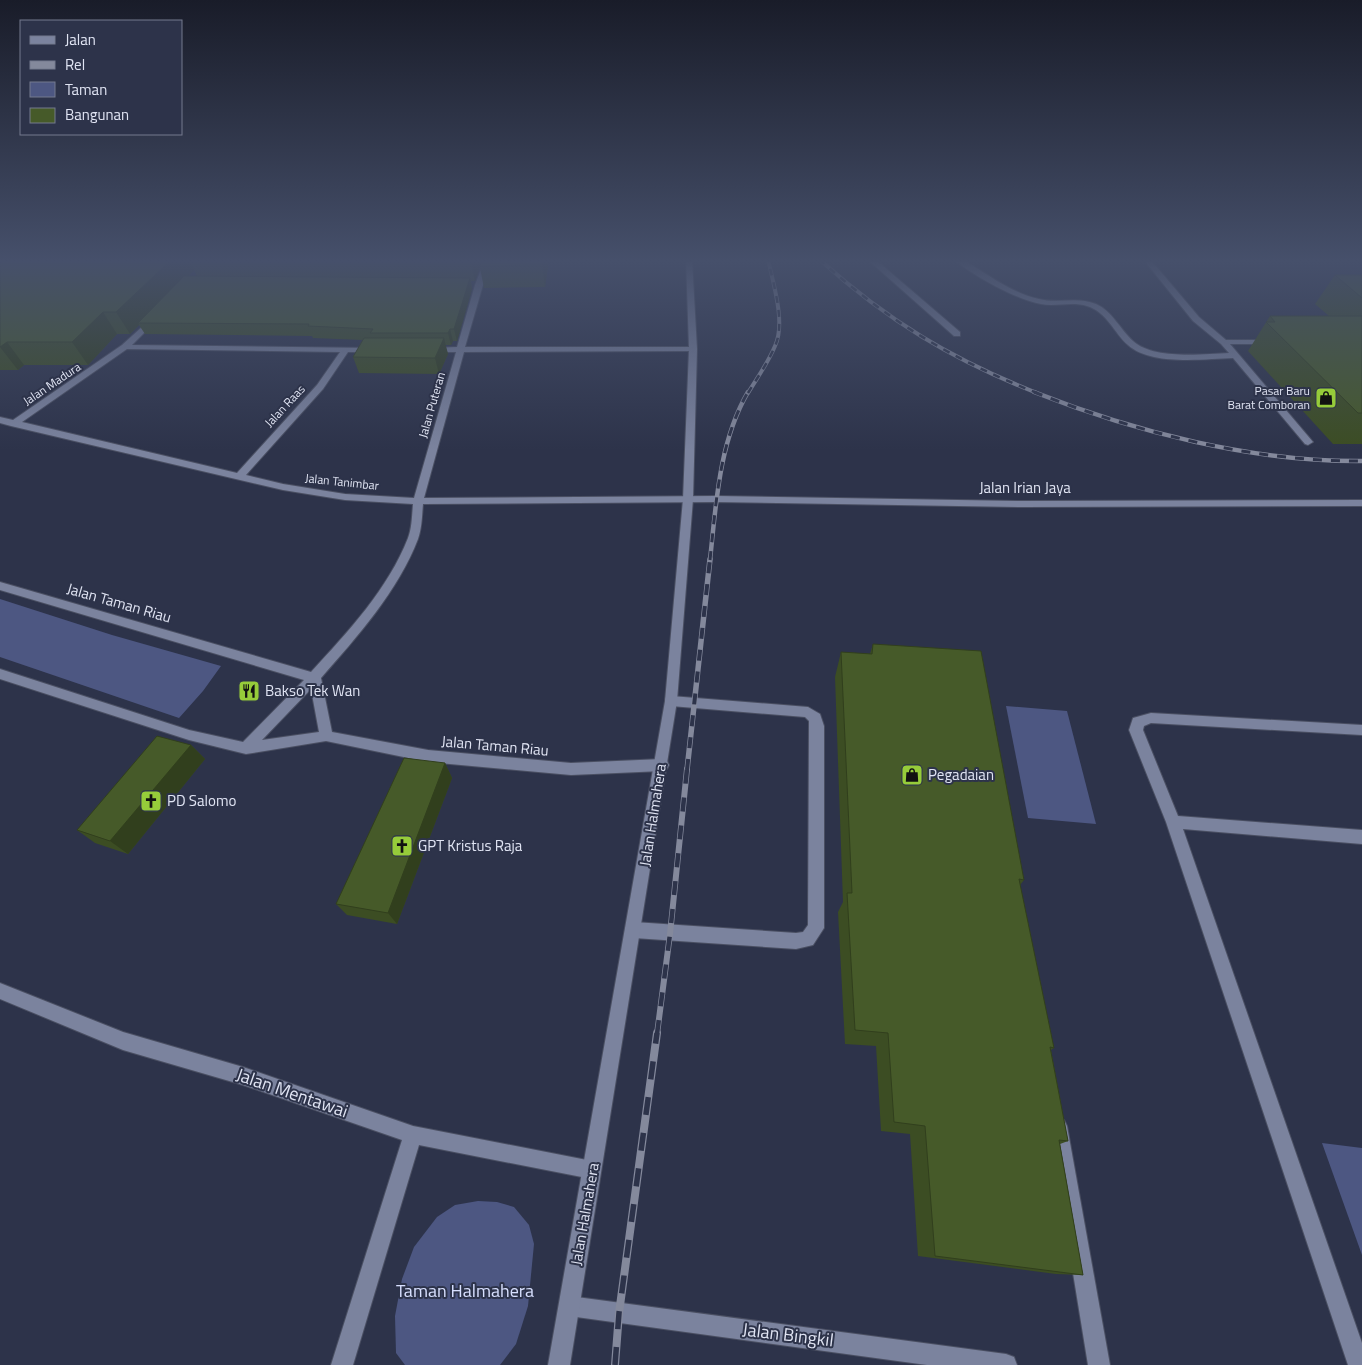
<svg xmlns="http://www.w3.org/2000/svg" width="1362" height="1365" viewBox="0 0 1362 1365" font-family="'Titillium Web',sans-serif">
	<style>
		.green { fill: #4d5782 }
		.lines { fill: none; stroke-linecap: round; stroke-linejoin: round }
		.service-casing { stroke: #4a4f62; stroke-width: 2 }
		.minor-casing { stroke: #4a4f62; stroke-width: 2 }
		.tertiary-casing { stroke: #4a4f62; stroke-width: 2 }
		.service { fill: #7b839e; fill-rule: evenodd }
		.minor { fill: #7b839e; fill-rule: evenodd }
		.tertiary { fill: #7b839e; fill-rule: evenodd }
		.rail-far4-casing { stroke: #84899c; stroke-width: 4 }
		.rail-far3-casing { stroke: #84899c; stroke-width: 4.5 }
		.rail-far2-casing { stroke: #84899c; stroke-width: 5.5 }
		.rail-far1-casing { stroke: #84899c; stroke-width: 6 }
		.rail-casing { stroke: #84899c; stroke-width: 8 }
		.rail-far4 { stroke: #2d334a; stroke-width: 2.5; stroke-dasharray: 7; stroke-linecap: butt }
		.rail-far3 { stroke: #2d334a; stroke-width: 3; stroke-dasharray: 9; stroke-linecap: butt }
		.rail-far2 { stroke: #2d334a; stroke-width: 4; stroke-dasharray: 11; stroke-linecap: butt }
		.rail-far1 { stroke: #2d334a; stroke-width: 4.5; stroke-dasharray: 14; stroke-linecap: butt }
		.rail { stroke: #2d334a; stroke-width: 5.5; stroke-dasharray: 18; stroke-linecap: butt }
		.wall { fill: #3c4d23; fill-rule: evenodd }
		.shaded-wall { fill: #313f1d }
		.building { fill: #465a29; stroke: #313f1d }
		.labels { text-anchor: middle; stroke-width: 4; stroke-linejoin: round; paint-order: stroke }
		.far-street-label { font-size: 12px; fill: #e0e4f3; stroke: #2d334a }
		.far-poi-label { font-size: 12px; fill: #e0e4f3; stroke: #2d334a; text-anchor: end }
		.street-label { font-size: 15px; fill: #e0e4f3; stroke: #2d334a }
		.poi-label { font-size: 15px; fill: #e0e4f3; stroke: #2d334a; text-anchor: start }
		.near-street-label { font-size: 18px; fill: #e0e4f3; stroke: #2d334a }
		.near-park-label { font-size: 18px; fill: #d8e0ff; stroke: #2d334a }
	</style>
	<rect width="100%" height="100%" fill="#2d334a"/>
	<g class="green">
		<path d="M 0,599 L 112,635 L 221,666 L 203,691 L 179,718 L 0,657 Z"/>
		<path d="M 1006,706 L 1067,711 L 1096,824 L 1028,818 Z"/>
		<path d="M 1322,1143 L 1362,1148 L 1362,1255 Z"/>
		<path d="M 478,1201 L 497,1202 L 514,1207 L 529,1225 L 534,1244 L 528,1306 L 516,1344 L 500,1365 L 405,1365 L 396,1353 L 395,1316 L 402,1279 L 414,1247 L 437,1217 L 455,1205 Z"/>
	</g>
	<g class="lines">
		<g class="service-casing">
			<g id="service">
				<path d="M 671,696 L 808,707 L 820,714 L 824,726 L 824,928 L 813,945 L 796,949 L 634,938 L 628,936 L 626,930 L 628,924 L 634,922 L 796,933 L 803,932 L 808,925 L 809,721 L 805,717 L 671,706 L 666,705 L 665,701 L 666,697 Z"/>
				<path d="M 1058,1117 L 1064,1120 L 1067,1126 L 1110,1365 L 1088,1365 L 1049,1126 L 1052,1120 Z"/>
			</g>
		</g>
		<g class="minor-casing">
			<g id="minor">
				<path d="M 485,259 L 492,259 L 483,285 L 465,347 L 693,347 L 697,349 L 693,351 L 464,352 L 424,498 L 716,496 L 1021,501 L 1362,500 L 1362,506 L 1021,507 L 716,502 L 423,504 C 422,515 422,528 418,539 C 398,591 358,636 321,678 L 332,732 L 428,750 L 571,763 L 662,759 L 667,761 L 669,765 L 667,769 L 662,771 L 571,775 L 428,762 L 326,741 L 246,754 L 189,740 L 0,679 L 0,669 L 189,730 L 243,742 L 304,680 L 0,590 L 0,582 L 311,672 C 348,632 388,589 408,538 C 412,528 412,515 413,504 L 345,500 L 283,490 L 11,426 L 0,423 L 0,417 L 13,420 L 122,345 L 153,317 L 157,319 L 156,321 L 132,345 L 373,348 L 377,350 L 376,352 L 348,352 L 323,389 L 246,475 L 283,484 L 345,494 L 414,498 L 456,352 L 431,352 L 427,350 L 431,348 L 457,347 L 475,285 ZM 127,349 L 340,352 L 317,385 L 237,473 L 22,422 ZM 311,689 L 319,732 L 262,740 Z"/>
				<path d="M 867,259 L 875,259 L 960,332 L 960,336 L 954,336 Z"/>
				<path d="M 953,259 L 962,259 C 986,273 1011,293 1039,299 C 1058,304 1077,296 1096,304 C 1112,311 1120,329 1133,341 C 1154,360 1202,354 1229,353 L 1221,344 L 1193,321 L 1143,259 L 1150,259 L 1199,317 L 1226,340 L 1274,340 L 1274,344 L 1230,344 L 1313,442 L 1308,445 L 1305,444 L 1233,358 C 1204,359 1151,366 1128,345 C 1114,333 1107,312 1087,306 C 1072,301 1056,307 1041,304 C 1017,300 972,275 953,259 Z"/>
				<path d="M 1151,713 L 1362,725 L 1362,735 L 1151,723 L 1144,726 L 1143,730 L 1178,816 L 1362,830 L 1362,844 L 1183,829 L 1362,1343 L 1362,1365 L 1348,1365 L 1166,822 L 1129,730 L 1133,718 Z"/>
				<path d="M 0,983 L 123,1032 L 243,1067 L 413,1126 L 592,1161 L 599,1163 L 601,1170 L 599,1177 L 592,1179 L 419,1145 L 353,1365 L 331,1365 L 402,1140 L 243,1085 L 123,1050 L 0,999 Z"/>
				<path d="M 569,1296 L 1006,1354 L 1014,1357 L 1017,1365 L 927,1365 L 569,1316 L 562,1313 L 559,1306 L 562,1299 Z"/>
			</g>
		</g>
		<g class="tertiary-casing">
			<path id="tertiary" d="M 686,259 L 692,259 L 697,349 L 693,499 L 677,701 L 570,1365 L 548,1365 L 665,701 L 683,499 L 689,349 Z"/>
		</g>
		<use href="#service" class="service"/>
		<use href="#minor" class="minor"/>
		<use href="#tertiary" class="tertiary"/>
		<g class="rail-far4-casing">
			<g id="rail-far4">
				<path d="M 819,259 C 888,321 951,359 1037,393"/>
				<path d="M 748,393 C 757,378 768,363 775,346 C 786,323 773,283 768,259"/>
			</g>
		</g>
		<g class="rail-far3-casing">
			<g id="rail-far3">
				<path d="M 1034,392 C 1135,432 1253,462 1362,461"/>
				<path d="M 710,560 C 716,504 719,442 748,392"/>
			</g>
		</g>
		<g class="rail-far2-casing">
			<path id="rail-far2" d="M 687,770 L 710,559"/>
		</g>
		<g class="rail-far1-casing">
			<path id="rail-far1" d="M 657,1034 L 670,934 L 687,769"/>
		</g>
		<g class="rail-casing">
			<path id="rail" d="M 615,1365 L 619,1313 L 657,1033"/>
		</g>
		<use href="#rail-far4" class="rail-far4"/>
		<use href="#rail-far3" class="rail-far3"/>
		<use href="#rail-far2" class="rail-far2"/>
		<use href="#rail-far1" class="rail-far1"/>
		<use href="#rail" class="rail"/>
	</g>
	<g class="wall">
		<path d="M 1,259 L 602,259 L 602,260 L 549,260 L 545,287 L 484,288 L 480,268 L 475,281 L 471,281 L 472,289 L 457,341 L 453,341 L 451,345 L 445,345 L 448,354 L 439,374 L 359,373 L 353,357 L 363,340 L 313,338 L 312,336 L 145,334 L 139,325 L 130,334 L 117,334 L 88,365 L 24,365 L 18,370 L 0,370 L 0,260 ZM 194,270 L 197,276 L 188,276 Z"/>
		<path d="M 1335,275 L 1362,275 L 1362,444 L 1333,444 L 1248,351 L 1270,316 L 1329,316 L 1315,304 Z"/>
		<path d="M 873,644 L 1024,880 L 1020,885 L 1054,1048 L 1051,1050 L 1068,1141 L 1060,1144 L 1083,1275 L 1056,1274 L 918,1256 L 910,1134 L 881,1131 L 876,1046 L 845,1044 L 838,912 L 843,902 L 835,677 L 841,652 L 870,654 Z"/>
		<path d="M 191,745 L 205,759 L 128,854 L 95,843 L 77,830 Z"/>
		<path d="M 445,763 L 452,778 L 397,924 L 347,915 L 336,904 Z"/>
	</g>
	<g class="shaded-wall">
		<path d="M 172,259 L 188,259 L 194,270 L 141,323 L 138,323 L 139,325 L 130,334 L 116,312 Z"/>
		<path d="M 470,259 L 483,259 L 475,281 Z"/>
		<path d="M 543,259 L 549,259 L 549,260 L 545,287 L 542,265 Z"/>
		<path d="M 470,278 L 472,289 L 457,341 L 454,329 Z"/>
		<path d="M 103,312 L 117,334 L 88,365 L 72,342 Z"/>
		<path d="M 450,329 L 453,341 L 451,345 L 448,333 Z"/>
		<path d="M 444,338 L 448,354 L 439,374 L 435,358 Z"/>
		<path d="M 7,342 L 24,365 L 18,370 L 0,347 Z"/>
		<path d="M 191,745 L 205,759 L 128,854 L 110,841 Z"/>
		<path d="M 445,763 L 452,778 L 397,924 L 388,913 Z"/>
	</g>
	<g class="building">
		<path d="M 1,259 L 172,259 L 116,312 L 103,312 L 72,342 L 7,342 L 0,347 L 0,260 Z"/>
		<path d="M 482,259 L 543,259 L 542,265 L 480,266 Z"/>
		<path d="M 1335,275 L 1362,275 L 1362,298 Z"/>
		<path d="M 184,276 L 470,278 L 454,329 L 450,329 L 448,333 L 370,333 L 373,329 L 308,326 L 309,324 L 138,323 Z"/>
		<path d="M 1270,316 L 1362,316 L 1362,413 L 1358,413 L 1266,322 L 1275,322 Z"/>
		<path d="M 364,338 L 444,338 L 435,358 L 353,357 Z"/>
		<path d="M 873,644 L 981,651 L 1024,880 L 1019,879 L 1054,1048 L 1050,1047 L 1068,1141 L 1059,1140 L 1083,1275 L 935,1256 L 925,1126 L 894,1122 L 888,1033 L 855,1030 L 847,893 L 852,893 L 841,652 L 872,654 Z"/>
		<path d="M 157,736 L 191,745 L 110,841 L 77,830 Z"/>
		<path d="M 404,758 L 445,763 L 388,913 L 336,904 Z"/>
	</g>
	<linearGradient id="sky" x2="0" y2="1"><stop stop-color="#191c29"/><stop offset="0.58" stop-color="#46506b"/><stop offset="1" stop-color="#46506b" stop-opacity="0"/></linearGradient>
	<rect width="1362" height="450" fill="url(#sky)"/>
	<defs>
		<g id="shop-square" transform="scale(1.125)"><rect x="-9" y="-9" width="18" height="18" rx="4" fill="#96cc3a" stroke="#2d334a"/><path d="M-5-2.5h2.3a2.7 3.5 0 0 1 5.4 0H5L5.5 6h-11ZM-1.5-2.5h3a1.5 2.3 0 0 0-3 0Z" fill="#111"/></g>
		<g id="restaurant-square" transform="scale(1.125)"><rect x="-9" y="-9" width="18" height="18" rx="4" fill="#96cc3a" stroke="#2d334a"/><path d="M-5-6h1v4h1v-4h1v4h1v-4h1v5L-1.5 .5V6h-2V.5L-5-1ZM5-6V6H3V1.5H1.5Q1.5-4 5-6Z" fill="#111"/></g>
		<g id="church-square" transform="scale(1.125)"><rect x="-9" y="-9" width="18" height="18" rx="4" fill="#96cc3a" stroke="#2d334a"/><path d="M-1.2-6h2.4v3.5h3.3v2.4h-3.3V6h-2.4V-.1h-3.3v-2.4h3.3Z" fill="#111"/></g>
	</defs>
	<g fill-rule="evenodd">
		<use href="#shop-square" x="1326" y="398"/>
		<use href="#restaurant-square" x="249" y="691"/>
		<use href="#shop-square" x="912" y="775"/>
		<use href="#church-square" x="151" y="801"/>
		<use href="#church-square" x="402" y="846"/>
	</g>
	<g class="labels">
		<g class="far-street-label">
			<text transform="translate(52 384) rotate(-34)" y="4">Jalan Madura</text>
			<text transform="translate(432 405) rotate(-74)" y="4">Jalan Puteran</text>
			<text transform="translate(285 406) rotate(-47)" y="4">Jalan Raas</text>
			<text transform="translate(342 482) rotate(6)" y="4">Jalan Tanimbar</text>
		</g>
		<g class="far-poi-label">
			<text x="1310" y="395">Pasar Baru<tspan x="1310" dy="14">Barat Comboran</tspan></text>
		</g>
		<g class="street-label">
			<text x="1025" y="493">Jalan Irian Jaya</text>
			<text transform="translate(119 603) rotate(16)" y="5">Jalan Taman Riau</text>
			<text transform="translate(495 746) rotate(5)" y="5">Jalan Taman Riau</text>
			<text transform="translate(653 815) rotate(-81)" y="5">Jalan Halmahera</text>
			<text transform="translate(585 1214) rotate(-80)" y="5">Jalan Halmahera</text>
		</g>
		<g class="poi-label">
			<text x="265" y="696">Bakso Tek Wan</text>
			<text x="928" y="780">Pegadaian</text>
			<text x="167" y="806">PD Salomo</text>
			<text x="418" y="851">GPT Kristus Raja</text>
		</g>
		<g class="near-street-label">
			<text transform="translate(292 1093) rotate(19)" y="6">Jalan Mentawai</text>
			<text transform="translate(788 1335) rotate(7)" y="6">Jalan Bingkil</text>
		</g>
		<g class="near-park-label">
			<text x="465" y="1297">Taman Halmahera</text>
		</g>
	</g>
	<rect x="20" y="20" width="162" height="115" fill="#2d334a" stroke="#757a8e"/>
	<rect x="30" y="36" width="25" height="8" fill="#7b839e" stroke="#757a8e"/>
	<text x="65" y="45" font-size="15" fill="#e0e4f3">Jalan</text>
	<rect x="30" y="61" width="25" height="8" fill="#84899c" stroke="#757a8e"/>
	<text x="65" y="70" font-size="15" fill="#e0e4f3">Rel</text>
	<rect x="30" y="82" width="25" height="15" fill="#4d5782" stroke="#757a8e"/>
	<text x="65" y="95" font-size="15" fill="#e0e4f3">Taman</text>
	<rect x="30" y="108" width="25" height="15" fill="#465a29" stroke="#757a8e"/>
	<text x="65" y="120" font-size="15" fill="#e0e4f3">Bangunan</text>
</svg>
